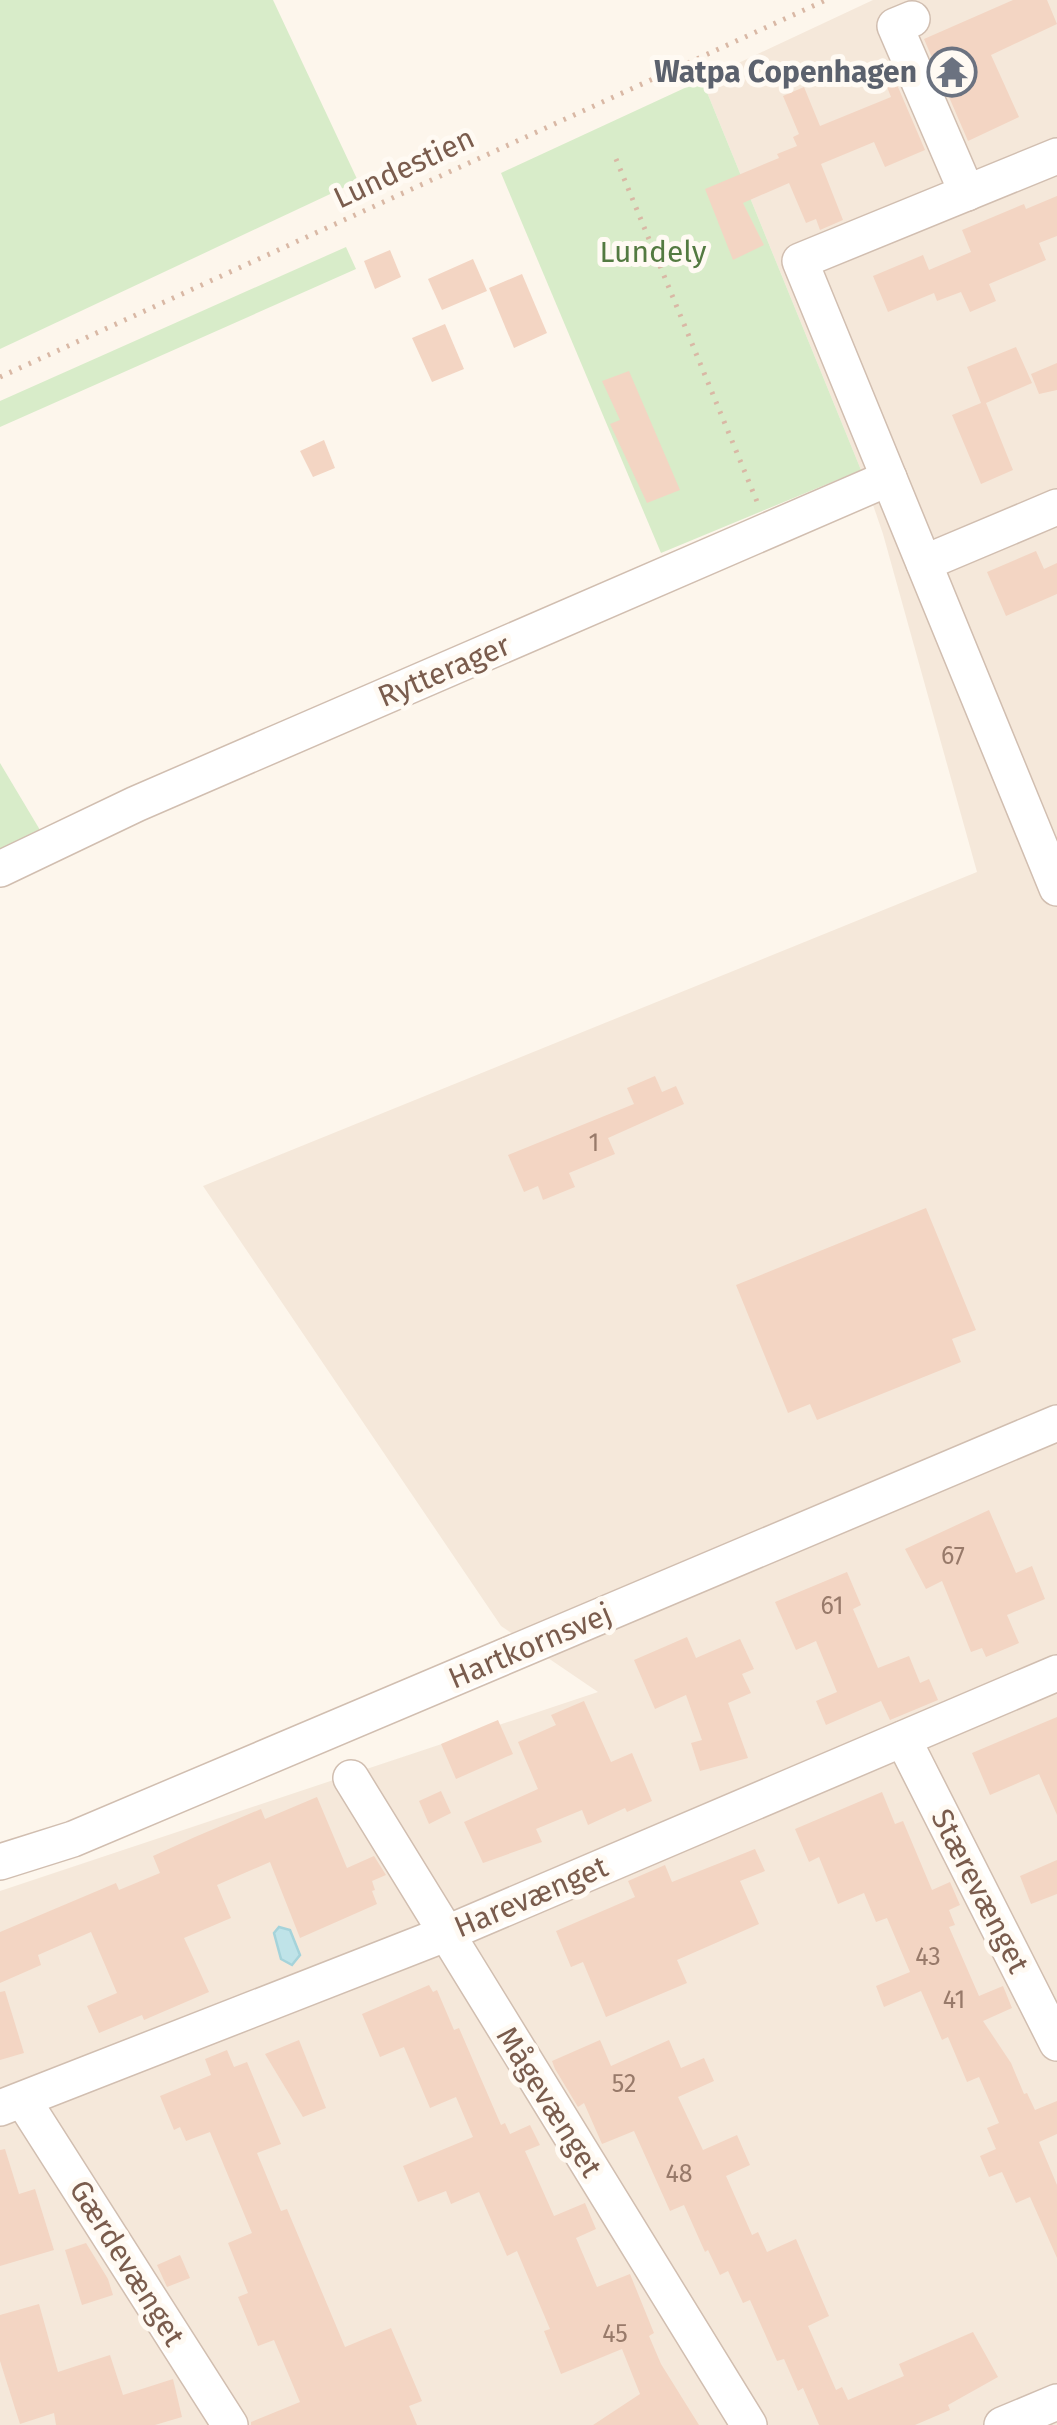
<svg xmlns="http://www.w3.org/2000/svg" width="1057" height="2425" viewBox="0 0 1057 2425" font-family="'Fira Sans',sans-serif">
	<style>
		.residential { fill: #f5e8da }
		.green { fill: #d8ecc9 }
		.water { fill: #bfe3e8; stroke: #a5d3da; stroke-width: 2.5 }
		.building { fill: #f3d5c3 }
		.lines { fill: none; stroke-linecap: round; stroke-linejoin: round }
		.minor-casing { stroke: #d1beb0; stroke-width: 38 }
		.path { stroke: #d9b8a5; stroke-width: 5; stroke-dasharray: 2.5 8; stroke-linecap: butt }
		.minor { stroke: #fff; stroke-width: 35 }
		.labels { text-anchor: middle; stroke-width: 10; stroke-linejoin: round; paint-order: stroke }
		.number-label { font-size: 25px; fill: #987a6a }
		.worship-label { font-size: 30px; font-weight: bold; fill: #5b616d; stroke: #fffaf3; text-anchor: end }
		.street-label { font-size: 30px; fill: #7a5c4d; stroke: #fffaf3 }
		.park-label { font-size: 30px; fill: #537a41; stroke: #fffaf3 }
	</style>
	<rect width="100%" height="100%" fill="#fdf6ec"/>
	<path class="residential" d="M 873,0 L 1057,0 L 1057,2425 L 0,2425 L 0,1891 L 598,1692 L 501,1626 L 203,1186 L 977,872 L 883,534 L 861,470 L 702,80 Z"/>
	<g class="green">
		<path d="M 0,0 L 273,0 L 358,181 L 0,349 Z"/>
		<path d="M 702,80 L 861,470 L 661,553 L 501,173 Z"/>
		<path d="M 346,247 L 356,269 L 0,427 L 0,401 Z"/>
		<path d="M 0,763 L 40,830 L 0,850 Z"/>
	</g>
	<path class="water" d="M 279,1927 L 290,1930 L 300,1955 L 292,1965 L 281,1959 L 274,1933 Z"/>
	<g class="building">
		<path d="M 1013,0 L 1047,0 L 1057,24 L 991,55 L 1019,117 L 968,141 L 924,39 Z"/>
		<path d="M 889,66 L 925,150 L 885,167 L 874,142 L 821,164 L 843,220 L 820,230 L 816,219 L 806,223 L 789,183 L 743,203 L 764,245 L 733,260 L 705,189 L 779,158 L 777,154 L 797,146 L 793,137 L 799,134 L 783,96 L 804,87 L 820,126 L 891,97 L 883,77 L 886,76 L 882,68 Z"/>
		<path d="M 1057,196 L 1057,236 L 1039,243 L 1046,260 L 989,284 L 996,301 L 970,312 L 961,292 L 937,301 L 934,293 L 888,312 L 873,276 L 923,255 L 929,270 L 971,252 L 962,230 L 1024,204 L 1026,209 Z"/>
		<path d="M 390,250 L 401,277 L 375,289 L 364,261 Z"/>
		<path d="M 473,259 L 487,291 L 442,310 L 428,279 Z"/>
		<path d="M 522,274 L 547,333 L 514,348 L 489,288 Z"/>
		<path d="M 445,324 L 464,369 L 432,382 L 412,338 Z"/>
		<path d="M 1016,347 L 1032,383 L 986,403 L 1013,470 L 981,484 L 952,415 L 981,403 L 967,367 Z"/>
		<path d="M 1057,363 L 1057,390 L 1039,394 L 1031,374 Z"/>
		<path d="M 629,371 L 680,490 L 647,503 L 610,424 L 620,420 L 602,381 Z"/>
		<path d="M 324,440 L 335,468 L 313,477 L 300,451 Z"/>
		<path d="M 1036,551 L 1044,569 L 1057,563 L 1057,594 L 1006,616 L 987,572 Z"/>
		<path d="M 655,1076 L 662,1092 L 676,1086 L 684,1104 L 608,1138 L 615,1154 L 569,1173 L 575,1187 L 543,1200 L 538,1186 L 524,1192 L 508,1155 L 634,1104 L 627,1088 Z"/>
		<path d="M 926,1208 L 976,1330 L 952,1339 L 961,1362 L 817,1420 L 810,1404 L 788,1413 L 736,1285 Z"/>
		<path d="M 989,1510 L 1016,1573 L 1032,1566 L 1045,1599 L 1007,1615 L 1019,1643 L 986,1657 L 982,1648 L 971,1652 L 942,1581 L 926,1589 L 905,1549 Z"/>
		<path d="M 847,1572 L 861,1605 L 853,1609 L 878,1668 L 909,1656 L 920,1683 L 929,1679 L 938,1700 L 890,1720 L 881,1701 L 826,1725 L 816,1701 L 837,1692 L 816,1641 L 796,1650 L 775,1602 Z"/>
		<path d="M 687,1637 L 696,1658 L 740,1639 L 754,1669 L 742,1674 L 751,1693 L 728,1703 L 748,1758 L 700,1771 L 691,1743 L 702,1740 L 686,1695 L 655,1709 L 634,1660 Z"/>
		<path d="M 584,1701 L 611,1762 L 632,1753 L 652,1801 L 627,1812 L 625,1808 L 588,1825 L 582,1810 L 536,1829 L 542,1842 L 483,1863 L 464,1822 L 538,1789 L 518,1742 L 556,1725 L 551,1715 Z"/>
		<path d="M 1057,1717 L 1057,1815 L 1039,1774 L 990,1795 L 972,1753 Z"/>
		<path d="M 498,1720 L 513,1754 L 456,1779 L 441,1744 Z"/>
		<path d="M 441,1791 L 451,1813 L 429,1824 L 419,1801 Z"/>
		<path d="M 882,1792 L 895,1824 L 903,1821 L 932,1890 L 950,1882 L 960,1905 L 949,1910 L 955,1925 L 949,1927 L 979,1996 L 1003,1986 L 1012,2008 L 983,2021 L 1011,2063 L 1024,2094 L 1027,2093 L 1035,2110 L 1057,2101 L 1057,2134 L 1039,2142 L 1057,2185 L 1057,2258 L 1030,2197 L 1016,2203 L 1002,2172 L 989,2177 L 980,2156 L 996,2149 L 987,2128 L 999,2123 L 979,2077 L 967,2082 L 948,2037 L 942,2040 L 921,1991 L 884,2007 L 876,1986 L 910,1972 L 887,1918 L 876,1922 L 864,1893 L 838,1904 L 819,1857 L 809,1862 L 795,1829 Z"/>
		<path d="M 317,1797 L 347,1868 L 374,1856 L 386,1875 L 372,1881 L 375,1890 L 372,1891 L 377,1904 L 300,1938 L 270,1862 L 217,1885 L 231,1918 L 184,1938 L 209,1992 L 144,2020 L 142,2015 L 99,2033 L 87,2006 L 117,1993 L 91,1932 L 38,1955 L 41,1965 L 0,1983 L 0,1932 L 116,1883 L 119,1890 L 160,1873 L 153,1856 L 195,1837 L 261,1809 L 265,1819 Z"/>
		<path d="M 755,1849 L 765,1871 L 740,1881 L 759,1924 L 677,1960 L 687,1983 L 606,2017 L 583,1962 L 571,1967 L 556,1931 L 635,1897 L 628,1881 L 665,1865 L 672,1882 Z"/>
		<path d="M 1057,1860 L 1057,1894 L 1031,1904 L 1020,1876 Z"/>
		<path d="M 429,1985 L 433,1992 L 437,1990 L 454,2030 L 459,2028 L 501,2125 L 505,2123 L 510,2134 L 530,2125 L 540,2145 L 525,2151 L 554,2216 L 585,2203 L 596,2229 L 576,2238 L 597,2287 L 630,2274 L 654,2333 L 649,2336 L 661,2364 L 699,2425 L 593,2425 L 640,2394 L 622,2349 L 561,2374 L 544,2331 L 550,2329 L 517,2251 L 507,2256 L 479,2192 L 451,2204 L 446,2191 L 418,2202 L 403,2166 L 473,2137 L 456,2097 L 430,2108 L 404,2047 L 380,2057 L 362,2014 Z"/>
		<path d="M 5,1991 L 24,2053 L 0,2060 L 0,1992 Z"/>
		<path d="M 299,2040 L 326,2108 L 303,2117 L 265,2054 Z"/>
		<path d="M 600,2040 L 611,2066 L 669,2040 L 681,2068 L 704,2058 L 714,2081 L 678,2097 L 703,2150 L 737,2135 L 750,2165 L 726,2176 L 752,2235 L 758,2232 L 767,2252 L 796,2239 L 829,2316 L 808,2326 L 836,2390 L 842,2387 L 848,2400 L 904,2376 L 899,2364 L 973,2332 L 998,2377 L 948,2405 L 950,2410 L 915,2425 L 819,2425 L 803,2388 L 798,2391 L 784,2359 L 777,2361 L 750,2300 L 743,2303 L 728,2271 L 720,2275 L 708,2250 L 705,2252 L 684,2205 L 670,2211 L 634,2131 L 602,2144 L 584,2103 L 578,2107 L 555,2069 L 552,2061 Z"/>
		<path d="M 227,2050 L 234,2067 L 247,2062 L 281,2144 L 257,2153 L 281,2211 L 287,2209 L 345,2347 L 391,2328 L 422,2401 L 409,2406 L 417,2425 L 251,2425 L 251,2422 L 300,2402 L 274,2340 L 258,2346 L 238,2297 L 248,2293 L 228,2243 L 252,2233 L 210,2132 L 186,2141 L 180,2127 L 174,2130 L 160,2096 L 211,2075 L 205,2059 Z"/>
		<path d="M 5,2149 L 19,2194 L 35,2189 L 54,2250 L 0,2266 L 0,2150 Z"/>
		<path d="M 86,2243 L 108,2279 L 113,2295 L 82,2305 L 65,2250 Z"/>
		<path d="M 180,2255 L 190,2278 L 167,2287 L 157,2265 Z"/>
		<path d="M 39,2304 L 58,2372 L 110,2355 L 123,2395 L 173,2379 L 182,2417 L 155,2425 L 56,2425 L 54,2413 L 20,2424 L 0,2361 L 0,2315 Z"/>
	</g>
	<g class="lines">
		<g class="minor-casing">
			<g id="minor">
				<path d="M 912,19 L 895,26 L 967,193"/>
				<path d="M 1057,156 L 800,261 L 1057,888"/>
				<path d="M 924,563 L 1057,507"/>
				<path d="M 0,869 L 136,804 L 889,478"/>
				<path d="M 903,1739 L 1057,2043"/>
				<path d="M 351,1778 L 749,2425"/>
				<path d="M 0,1862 L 73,1839 L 1057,1423"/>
				<path d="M 23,2100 L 230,2425"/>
				<path d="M 0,2108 L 445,1934 L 1057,1673"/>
				<path d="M 1002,2425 L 1057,2402"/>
			</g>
		</g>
		<g class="path">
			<path d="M 616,159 L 758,504"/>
			<path d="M 0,377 L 826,0"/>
		</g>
		<use href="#minor" class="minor"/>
	</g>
	<defs>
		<g id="temple-ring" transform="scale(2.5)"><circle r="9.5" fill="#fffaf3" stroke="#6b7280" stroke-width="1.5"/><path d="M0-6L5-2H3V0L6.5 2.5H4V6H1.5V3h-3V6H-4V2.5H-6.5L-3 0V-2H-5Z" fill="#6b7280"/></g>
	</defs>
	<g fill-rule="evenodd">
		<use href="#temple-ring" x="952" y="72"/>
	</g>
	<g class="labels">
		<g class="number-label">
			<text x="594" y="1151">1</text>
			<text x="953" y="1564">67</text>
			<text x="832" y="1614">61</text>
			<text x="928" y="1965">43</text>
			<text x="954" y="2008">41</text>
			<text x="624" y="2092">52</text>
			<text x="679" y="2182">48</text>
			<text x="615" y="2342">45</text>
		</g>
		<g class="worship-label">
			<text x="917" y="82">Watpa Copenhagen</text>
		</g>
		<g class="street-label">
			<text transform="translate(404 168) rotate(-25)" y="10">Lundestien</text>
			<text transform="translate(444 671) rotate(-23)" y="10">Rytterager</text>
			<text transform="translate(530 1646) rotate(-23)" y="10">Hartkornsvej</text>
			<text transform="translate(980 1891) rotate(63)" y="10">Stærevænget</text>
			<text transform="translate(531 1897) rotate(-23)" y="10">Harevænget</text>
			<text transform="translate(549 2102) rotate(58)" y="10">Mågevænget</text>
			<text transform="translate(127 2263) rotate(58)" y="10">Gærdevænget</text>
		</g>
		<g class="park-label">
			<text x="653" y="262">Lundely</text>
		</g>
	</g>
</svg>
